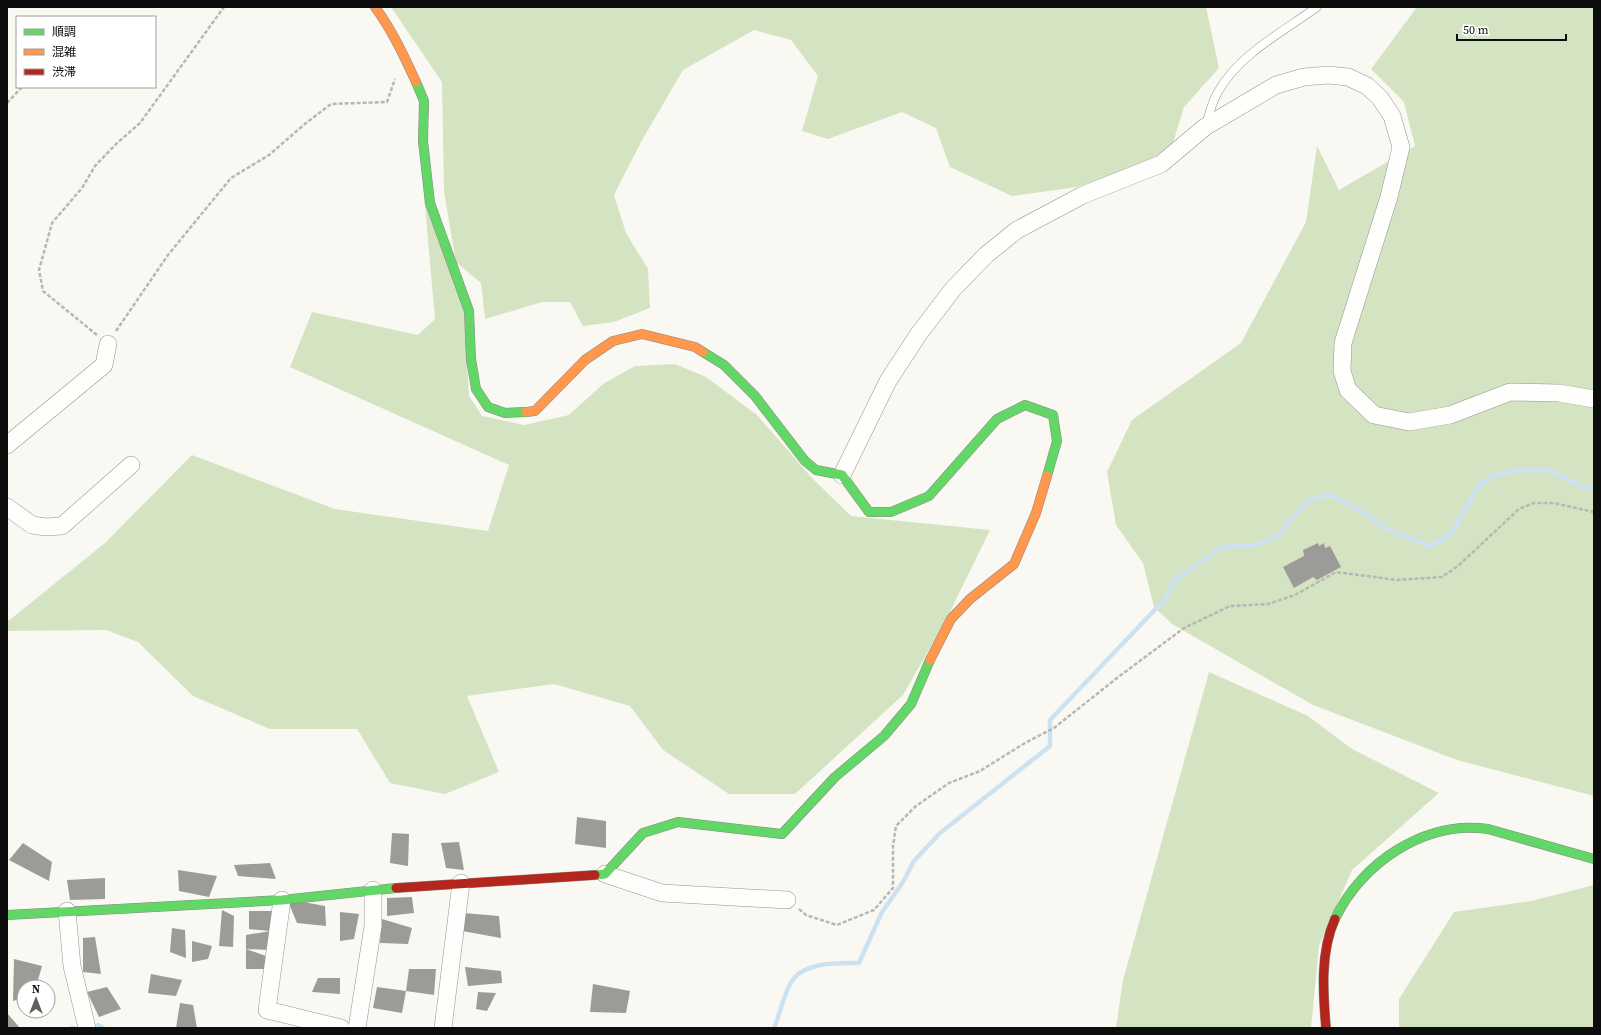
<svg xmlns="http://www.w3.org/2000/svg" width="1601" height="1035" viewBox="0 0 1601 1035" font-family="'Source Serif 4','Noto Sans JP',serif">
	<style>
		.forest { fill: #d4e4c3 }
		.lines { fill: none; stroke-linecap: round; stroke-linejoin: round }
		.stream { stroke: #cce2f1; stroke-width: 4.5 }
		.building { fill: #9d9b97 }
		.lane-casing { stroke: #949390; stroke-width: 9 }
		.street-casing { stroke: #949390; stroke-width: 18 }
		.fast-casing { stroke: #8a8987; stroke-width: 10 }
		.slow-casing { stroke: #8a8987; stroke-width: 10 }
		.jam-casing { stroke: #8a8987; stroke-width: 10 }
		.path { stroke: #b8b7b6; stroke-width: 2.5; stroke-dasharray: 4 2; stroke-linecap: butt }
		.lane { stroke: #fefefd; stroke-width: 8 }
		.street { stroke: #fefefd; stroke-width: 17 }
		.fast { stroke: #63d668; stroke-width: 9 }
		.slow { stroke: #ff974d; stroke-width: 9 }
		.jam { stroke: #b3261e; stroke-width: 9 }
	</style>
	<rect width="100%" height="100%" fill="#faf8f2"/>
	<g class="forest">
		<path d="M 391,7 L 1206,7 L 1219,68 L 1184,107 L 1173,143 L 1141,167 L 1077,187 L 1012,196 L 950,167 L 936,128 L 902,112 L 828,139 L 802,131 L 818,76 L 791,40 L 754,30 L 683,70 L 641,142 L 614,195 L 626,233 L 648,269 L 650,308 L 614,322 L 583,326 L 570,302 L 542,302 L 485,319 L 481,283 L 456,262 L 444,192 L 442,82 Z"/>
		<path d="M 1417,7 L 1594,7 L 1594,796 L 1457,760 L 1313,705 L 1172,624 L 1154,607 L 1143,563 L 1116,525 L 1107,472 L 1132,420 L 1241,343 L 1306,222 L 1317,146 L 1339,190 L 1415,146 L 1404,102 L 1371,69 Z"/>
		<path d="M 421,161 L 464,310 L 469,396 L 482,416 L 524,425 L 569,415 L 603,384 L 635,366 L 675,364 L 706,377 L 757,415 L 811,477 L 851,516 L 990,530 L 947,618 L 903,695 L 795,794 L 729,794 L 663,750 L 630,706 L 554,684 L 467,696 L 499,772 L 445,794 L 390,783 L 357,729 L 270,729 L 193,696 L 138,642 L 106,630 L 7,631 L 7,622 L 105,543 L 192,455 L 335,509 L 488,531 L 509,465 L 290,367 L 312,312 L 418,335 L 435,319 Z"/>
		<path d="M 1209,672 L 1308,716 L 1352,749 L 1439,793 L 1352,870 L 1319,946 L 1311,1028 L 1116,1028 L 1123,980 Z"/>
		<path d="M 1594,885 L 1594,1028 L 1399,1028 L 1399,999 L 1454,912 L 1531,901 Z"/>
	</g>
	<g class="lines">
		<g class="stream">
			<path d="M 98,1025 L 103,1028"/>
			<path d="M 72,1028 L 74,1028"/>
			<path d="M 774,1028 C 780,1014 783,997 790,984 C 802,961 838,963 859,963 L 882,912 L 903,882 L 914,861 L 940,833 L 1050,746 L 1050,720 L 1167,597 L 1174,581 L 1222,547 L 1256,545 L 1276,537 L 1309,500 L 1329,495 L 1353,506 L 1389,530 L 1430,546 L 1450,536 L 1479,485 L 1496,475 L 1522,470 L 1548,470 L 1586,488 L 1594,488"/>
		</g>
	</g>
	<g class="building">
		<path d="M 1318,543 L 1319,546 L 1324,543 L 1325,548 L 1330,546 L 1341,567 L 1317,580 L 1313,577 L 1294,588 L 1283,567 L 1304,556 L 1303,550 Z"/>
		<path d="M 577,817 L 606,821 L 606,848 L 575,844 Z"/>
		<path d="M 392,833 L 409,834 L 408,866 L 390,863 Z"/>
		<path d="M 459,842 L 464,870 L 446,868 L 441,843 Z"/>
		<path d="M 23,843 L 52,862 L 49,881 L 9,860 Z"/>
		<path d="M 270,863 L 276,879 L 238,876 L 234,865 Z"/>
		<path d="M 178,870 L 217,876 L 209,897 L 179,891 Z"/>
		<path d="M 105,878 L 105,899 L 70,900 L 67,880 Z"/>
		<path d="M 412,897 L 414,913 L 387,916 L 387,898 Z"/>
		<path d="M 287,899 L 325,906 L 326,926 L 297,923 Z"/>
		<path d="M 222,910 L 234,916 L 233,947 L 219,946 Z"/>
		<path d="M 249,911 L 280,911 L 270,931 L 249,929 Z"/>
		<path d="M 340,912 L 359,914 L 354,939 L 340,941 Z"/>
		<path d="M 463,913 L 499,916 L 501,938 L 462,931 Z"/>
		<path d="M 382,919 L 412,928 L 408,944 L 380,943 Z"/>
		<path d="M 172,928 L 185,930 L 186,958 L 170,952 Z"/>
		<path d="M 270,931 L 269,950 L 246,949 L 246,935 Z"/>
		<path d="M 95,937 L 101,974 L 83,972 L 83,938 Z"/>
		<path d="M 192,941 L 212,946 L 208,959 L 192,962 Z"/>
		<path d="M 246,949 L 266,956 L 267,969 L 246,969 Z"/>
		<path d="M 14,959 L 42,966 L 36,987 L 24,987 L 24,998 L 13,1001 Z"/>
		<path d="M 465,967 L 501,971 L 502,983 L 468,986 Z"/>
		<path d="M 409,969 L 436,969 L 434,995 L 406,991 L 402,1013 L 373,1008 L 377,987 L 406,991 Z"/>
		<path d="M 151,974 L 182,980 L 176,996 L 148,993 Z"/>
		<path d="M 318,978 L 340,978 L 340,994 L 312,992 Z"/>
		<path d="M 593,984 L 630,991 L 626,1013 L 590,1012 Z"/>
		<path d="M 107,987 L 121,1009 L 99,1017 L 87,992 Z"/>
		<path d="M 478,992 L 496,993 L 487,1011 L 476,1009 Z"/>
		<path d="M 180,1003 L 193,1005 L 197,1028 L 176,1028 Z"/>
		<path d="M 7,1013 L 20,1028 L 7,1028 Z"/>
	</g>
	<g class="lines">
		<g class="lane-casing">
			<path id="lane" d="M 1206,124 C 1210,113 1212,101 1218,92 C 1239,54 1283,32 1317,7"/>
		</g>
		<g class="street-casing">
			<g id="street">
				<path d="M 7,445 L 104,365 L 108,344"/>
				<path d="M 842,475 L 888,381 L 918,335 L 953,289 L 986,255 L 1017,230 L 1083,195 L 1161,164 L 1205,127 L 1276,85 L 1304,77 L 1328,75 L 1348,77 L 1367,86 L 1380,98 L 1392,116 L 1401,147 L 1389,197 L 1343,343 L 1342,371 L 1348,390 L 1374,415 L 1409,422 L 1450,415 L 1510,392 L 1559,393 L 1594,399"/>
				<path d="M 7,507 L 32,525 L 46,527 L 62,526 L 131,465"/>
				<path d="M 605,874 L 662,893 L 787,900"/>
				<path d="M 282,900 L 267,1010 L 341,1028"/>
				<path d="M 67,911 L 72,966 L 87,1028"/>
				<path d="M 357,1028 L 373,926 L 373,890"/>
				<path d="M 443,1028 L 461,883"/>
			</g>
		</g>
		<g class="fast-casing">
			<g id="fast">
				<path d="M 416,82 L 424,101 L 423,141 L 430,203 L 469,311 L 471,359 L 476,389 L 488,407 L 505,413 L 526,412"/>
				<path d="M 703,352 L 724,365 L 755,396 L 805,461 L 816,470 L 842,475 L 869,512 L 891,512 L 929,496 L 997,419 L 1025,405 L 1053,415 L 1057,441 L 1047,476"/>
				<path d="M 595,875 L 605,874 L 643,833 L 678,822 L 782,834 L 835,777 L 884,736 L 911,704 L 930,660"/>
				<path d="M 7,915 L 282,900 L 396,888"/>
				<path d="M 1335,919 C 1361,863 1425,820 1488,829 L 1594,859"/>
			</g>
		</g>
		<g class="slow-casing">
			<g id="slow">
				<path d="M 375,7 C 392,30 404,56 416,82"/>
				<path d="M 526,412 L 535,411 L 585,360 L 613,341 L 642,334 L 695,347 L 703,352"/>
				<path d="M 930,660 L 951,619 L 970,599 L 1014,564 L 1036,513 L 1047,476"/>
			</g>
		</g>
		<g class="jam-casing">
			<g id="jam">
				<path d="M 396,888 L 595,875"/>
				<path d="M 1326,1028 C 1323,993 1320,952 1335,919"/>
			</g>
		</g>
		<g class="path">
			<path d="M 7,103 L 22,87"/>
			<path d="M 116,331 L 168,255 L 231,178 L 269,155 L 306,123 L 331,104 L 387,102 L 395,79"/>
			<path d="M 97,335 L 43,291 L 39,270 L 52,223 L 82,188 L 95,166 L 116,144 L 140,123 L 224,7"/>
			<path d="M 799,909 L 806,915 L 837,925 L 874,910 L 893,888 L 893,846 L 896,826 L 916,806 L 949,783 L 980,771 L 1025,743 L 1054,728 L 1117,678 L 1184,628 L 1230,606 L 1268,604 L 1295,595 L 1336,572 L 1397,580 L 1442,577 L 1458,566 L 1519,509 L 1534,503 L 1554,503 L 1594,512"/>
		</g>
		<use href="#lane" class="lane"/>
		<use href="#street" class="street"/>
		<use href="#fast" class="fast"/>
		<use href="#slow" class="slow"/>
		<use href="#jam" class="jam"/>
	</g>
	<rect width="1601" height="1035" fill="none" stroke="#0d0d0d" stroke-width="16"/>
	<rect x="16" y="16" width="140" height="72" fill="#ffffff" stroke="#9e9e9e"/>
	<rect x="24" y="29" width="20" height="6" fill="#63d668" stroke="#9e9e9e"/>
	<text x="52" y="36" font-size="12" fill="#0d0d0d">順調</text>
	<rect x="24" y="49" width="20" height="6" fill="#ff974d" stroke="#9e9e9e"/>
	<text x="52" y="56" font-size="12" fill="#0d0d0d">混雑</text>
	<rect x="24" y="69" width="20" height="6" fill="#b3261e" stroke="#9e9e9e"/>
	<text x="52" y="76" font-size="12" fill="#0d0d0d">渋滞</text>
	<g transform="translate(36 999)"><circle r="19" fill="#ffffff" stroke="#9e9e9e"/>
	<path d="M0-3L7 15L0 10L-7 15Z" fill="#605f5d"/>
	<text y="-6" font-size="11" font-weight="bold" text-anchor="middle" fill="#0d0d0d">N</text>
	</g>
	<path d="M1457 34v6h109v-6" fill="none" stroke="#0d0d0d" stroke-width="2"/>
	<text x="1463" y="34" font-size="12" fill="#0d0d0d" stroke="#ffffff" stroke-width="3" paint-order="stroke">50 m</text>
</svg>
